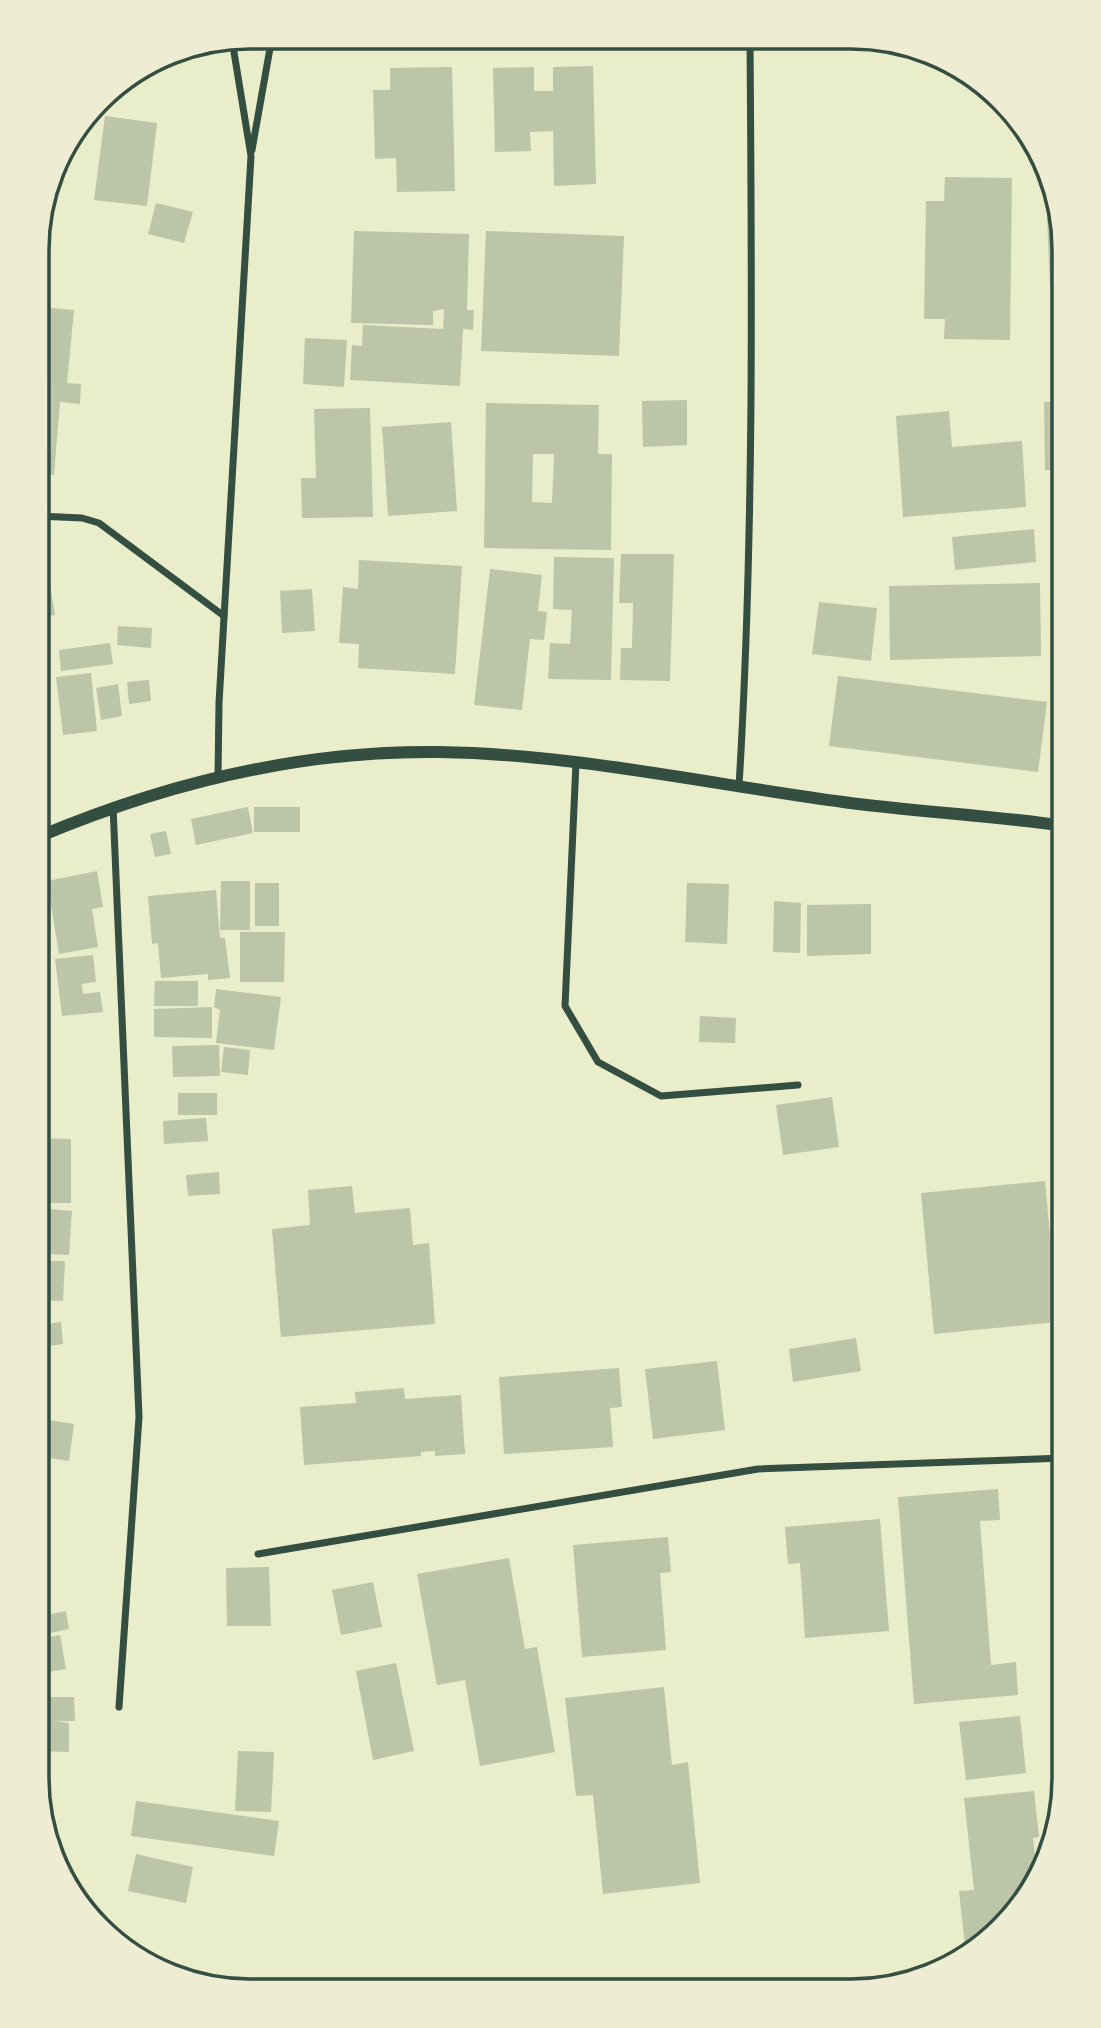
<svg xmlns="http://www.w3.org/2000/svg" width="1101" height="2028" viewBox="0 0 1101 2028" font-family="Manrope,sans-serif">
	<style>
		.building { fill: #bcc5a7; fill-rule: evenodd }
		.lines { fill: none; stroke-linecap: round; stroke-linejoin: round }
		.minor { stroke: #344e41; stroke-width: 7 }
		.tertiary { stroke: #344e41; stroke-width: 12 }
		.rim { fill: none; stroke: #344e41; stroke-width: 3.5 }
	</style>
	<rect width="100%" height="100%" fill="#e9edc9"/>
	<g class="building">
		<path d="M 593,66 L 596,184 L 554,186 L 553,131 L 530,132 L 531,151 L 495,152 L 493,68 L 534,67 L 534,91 L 553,91 L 553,67 Z"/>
		<path d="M 452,67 L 455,191 L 397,192 L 396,158 L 375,159 L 373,90 L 390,90 L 390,68 Z"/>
		<path d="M 105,116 L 157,123 L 147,206 L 94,200 Z"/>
		<path d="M 63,150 L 62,185 L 50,185 L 59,155 Z"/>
		<path d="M 1045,169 L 1053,181 L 1064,250 L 1064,286 L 1050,287 Z"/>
		<path d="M 945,177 L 1012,178 L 1010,340 L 944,339 L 945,319 L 924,319 L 926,201 L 944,201 Z"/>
		<path d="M 156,203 L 193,212 L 184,243 L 148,234 Z"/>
		<path d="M 354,231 L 469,234 L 467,310 L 474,310 L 473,330 L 463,329 L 460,386 L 350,380 L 352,345 L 362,346 L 363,325 L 443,329 L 444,309 L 433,311 L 433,325 L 351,323 Z"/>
		<path d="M 486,231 L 624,236 L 619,356 L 481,351 Z"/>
		<path d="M 38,307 L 74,310 L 67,383 L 81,384 L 80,404 L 60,402 L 54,475 L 38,474 Z"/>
		<path d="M 305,338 L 347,340 L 344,387 L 303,384 Z"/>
		<path d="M 1061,344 L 1064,344 L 1064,470 L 1045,470 L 1044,402 L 1062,402 Z"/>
		<path d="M 687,400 L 687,445 L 643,447 L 642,401 Z"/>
		<path d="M 486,403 L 599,405 L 598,454 L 612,454 L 611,550 L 484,548 ZM 533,454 L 554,454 L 552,503 L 532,502 Z"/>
		<path d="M 370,408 L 373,517 L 302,518 L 301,478 L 316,478 L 314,409 Z"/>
		<path d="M 949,411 L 952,447 L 1022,441 L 1026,507 L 903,517 L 896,416 Z"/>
		<path d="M 451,422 L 457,511 L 388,516 L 382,427 Z"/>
		<path d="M 41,528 L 55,615 L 38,618 L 38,529 Z"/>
		<path d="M 1034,529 L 1036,562 L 955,570 L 952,537 Z"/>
		<path d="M 621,554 L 674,554 L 670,681 L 620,680 L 621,648 L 632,648 L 633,603 L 619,603 Z"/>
		<path d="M 554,557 L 614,558 L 611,680 L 548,679 L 550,643 L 570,644 L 572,610 L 553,609 Z"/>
		<path d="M 359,560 L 462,566 L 455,674 L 358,668 L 359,644 L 339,643 L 343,587 L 358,589 Z"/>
		<path d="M 490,569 L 542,575 L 538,611 L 547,612 L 544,640 L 530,639 L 522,710 L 474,705 Z"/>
		<path d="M 1040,583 L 1041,656 L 890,660 L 889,586 Z"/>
		<path d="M 1054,584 L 1064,584 L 1064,639 L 1055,639 Z"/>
		<path d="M 312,589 L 315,631 L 282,633 L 280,591 Z"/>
		<path d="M 819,602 L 877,608 L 871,661 L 812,654 Z"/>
		<path d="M 118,626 L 152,628 L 151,648 L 117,645 Z"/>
		<path d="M 110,643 L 113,664 L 61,671 L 59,650 Z"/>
		<path d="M 91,673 L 97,731 L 63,735 L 56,677 Z"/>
		<path d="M 838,676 L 1047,702 L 1038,772 L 829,746 Z"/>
		<path d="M 149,680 L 151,701 L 129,704 L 127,682 Z"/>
		<path d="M 118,684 L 122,716 L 101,720 L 96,688 Z"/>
		<path d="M 248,807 L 253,833 L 196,845 L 191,819 Z"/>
		<rect x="254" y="807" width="46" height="25"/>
		<path d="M 166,831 L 171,854 L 155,857 L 150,834 Z"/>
		<path d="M 97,871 L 103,907 L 92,909 L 98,947 L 59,954 L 47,881 Z"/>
		<path d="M 221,881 L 250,881 L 250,930 L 220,930 Z"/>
		<rect x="255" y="883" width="24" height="43"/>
		<path d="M 687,883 L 729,884 L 727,944 L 685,942 Z"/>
		<path d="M 216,890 L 220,938 L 225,938 L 230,978 L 208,980 L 208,974 L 161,978 L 158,943 L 152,944 L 148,896 Z"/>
		<path d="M 774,901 L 801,903 L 800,953 L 773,952 Z"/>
		<path d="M 871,904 L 871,954 L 807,956 L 807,905 Z"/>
		<path d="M 41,907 L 51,951 L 38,954 L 38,908 Z"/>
		<path d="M 240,932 L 285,932 L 284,982 L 240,982 Z"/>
		<path d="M 93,955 L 96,982 L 82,984 L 83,994 L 100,992 L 103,1012 L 62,1016 L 55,959 Z"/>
		<path d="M 155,981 L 198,981 L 198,1006 L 154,1006 Z"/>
		<path d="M 216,989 L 281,997 L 274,1050 L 216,1043 L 220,1010 L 214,1007 Z"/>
		<path d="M 212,1007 L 212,1038 L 154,1037 L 154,1009 Z"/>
		<path d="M 700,1016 L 736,1018 L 735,1043 L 699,1042 Z"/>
		<path d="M 219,1045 L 220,1076 L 173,1077 L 172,1046 Z"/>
		<path d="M 224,1047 L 250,1050 L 248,1075 L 221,1072 Z"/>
		<rect x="178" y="1093" width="39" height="22"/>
		<path d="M 832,1097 L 839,1147 L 783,1155 L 776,1105 Z"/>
		<path d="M 206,1118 L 208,1141 L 164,1144 L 163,1121 Z"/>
		<path d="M 37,1138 L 71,1139 L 71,1203 L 37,1203 Z"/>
		<path d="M 219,1172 L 220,1194 L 188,1196 L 186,1175 Z"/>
		<path d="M 1045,1181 L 1058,1322 L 934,1334 L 921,1193 Z"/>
		<path d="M 352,1186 L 355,1213 L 410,1208 L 413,1245 L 429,1243 L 435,1324 L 281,1337 L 272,1229 L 310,1225 L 308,1190 Z"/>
		<path d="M 48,1209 L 72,1211 L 69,1255 L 46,1254 Z"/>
		<path d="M 37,1261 L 65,1261 L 63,1301 L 37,1300 Z"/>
		<path d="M 61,1322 L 63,1344 L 42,1347 L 40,1325 Z"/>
		<path d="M 856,1338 L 861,1371 L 793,1382 L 789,1349 Z"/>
		<path d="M 717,1361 L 725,1430 L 653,1439 L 645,1369 Z"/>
		<path d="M 619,1368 L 622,1407 L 610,1408 L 613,1447 L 504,1454 L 499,1377 Z"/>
		<path d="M 404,1388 L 405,1399 L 461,1395 L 465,1454 L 435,1456 L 435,1451 L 421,1452 L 421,1456 L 304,1465 L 300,1407 L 356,1403 L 355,1392 Z"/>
		<path d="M 43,1419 L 74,1424 L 69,1461 L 37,1456 Z"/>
		<path d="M 998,1489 L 1000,1520 L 980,1521 L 991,1665 L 1016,1662 L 1018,1695 L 914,1704 L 898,1497 Z"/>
		<path d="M 880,1519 L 889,1631 L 805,1638 L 800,1563 L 788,1564 L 785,1527 Z"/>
		<path d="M 668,1537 L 671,1572 L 660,1573 L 666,1650 L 582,1657 L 573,1545 Z"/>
		<path d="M 509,1558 L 525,1649 L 537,1647 L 555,1752 L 480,1766 L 465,1680 L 437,1685 L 417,1574 Z"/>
		<path d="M 269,1567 L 271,1626 L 227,1626 L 226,1568 Z"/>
		<path d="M 373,1582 L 382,1627 L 341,1635 L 332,1590 Z"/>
		<path d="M 66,1611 L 69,1629 L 37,1636 L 37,1617 Z"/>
		<path d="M 60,1635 L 66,1669 L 37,1674 L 37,1639 Z"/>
		<path d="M 396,1663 L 414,1751 L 373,1760 L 356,1671 Z"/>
		<path d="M 664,1687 L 672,1765 L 688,1762 L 700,1883 L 603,1894 L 593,1795 L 576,1796 L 565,1698 Z"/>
		<path d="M 37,1697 L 74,1697 L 75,1721 L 55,1721 L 69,1723 L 69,1752 L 37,1751 Z"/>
		<path d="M 1020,1716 L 1026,1773 L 966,1780 L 959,1722 Z"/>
		<path d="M 238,1751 L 274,1752 L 271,1812 L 235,1811 Z"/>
		<path d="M 1034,1791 L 1039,1837 L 1033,1838 L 1037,1879 L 1020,1908 L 981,1948 L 966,1955 L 959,1891 L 974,1890 L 964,1798 Z"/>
		<path d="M 136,1801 L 279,1821 L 274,1856 L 131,1836 Z"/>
		<path d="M 136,1854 L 193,1867 L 186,1903 L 128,1891 Z"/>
	</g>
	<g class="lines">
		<g class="minor">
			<path d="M 252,150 L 272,37"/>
			<path d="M 38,516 L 82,518 L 99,523 L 224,616"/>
			<path d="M 576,763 L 565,1006 L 598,1062 L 661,1096 L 798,1085"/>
			<path d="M 218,777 L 219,703 L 251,156 L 232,40"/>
			<path d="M 739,786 C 754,538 752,289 750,40"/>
			<path d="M 113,806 L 139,1417 L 119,1707"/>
			<path d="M 258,1554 L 758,1469 L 1064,1458"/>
		</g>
		<path class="tertiary" d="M 38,837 C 164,784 300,750 439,752 C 574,754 709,784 843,802 C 916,812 991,815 1064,826"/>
	</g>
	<path d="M0 0H1101V2028H0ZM250 49H851A201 201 0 0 1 1052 250V1778A201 201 0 0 1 851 1979H250A201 201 0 0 1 49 1778V250A201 201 0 0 1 250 49Z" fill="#eeecd3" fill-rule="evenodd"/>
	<path class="rim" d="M250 49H851A201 201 0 0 1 1052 250V1778A201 201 0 0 1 851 1979H250A201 201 0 0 1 49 1778V250A201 201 0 0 1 250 49Z"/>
</svg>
